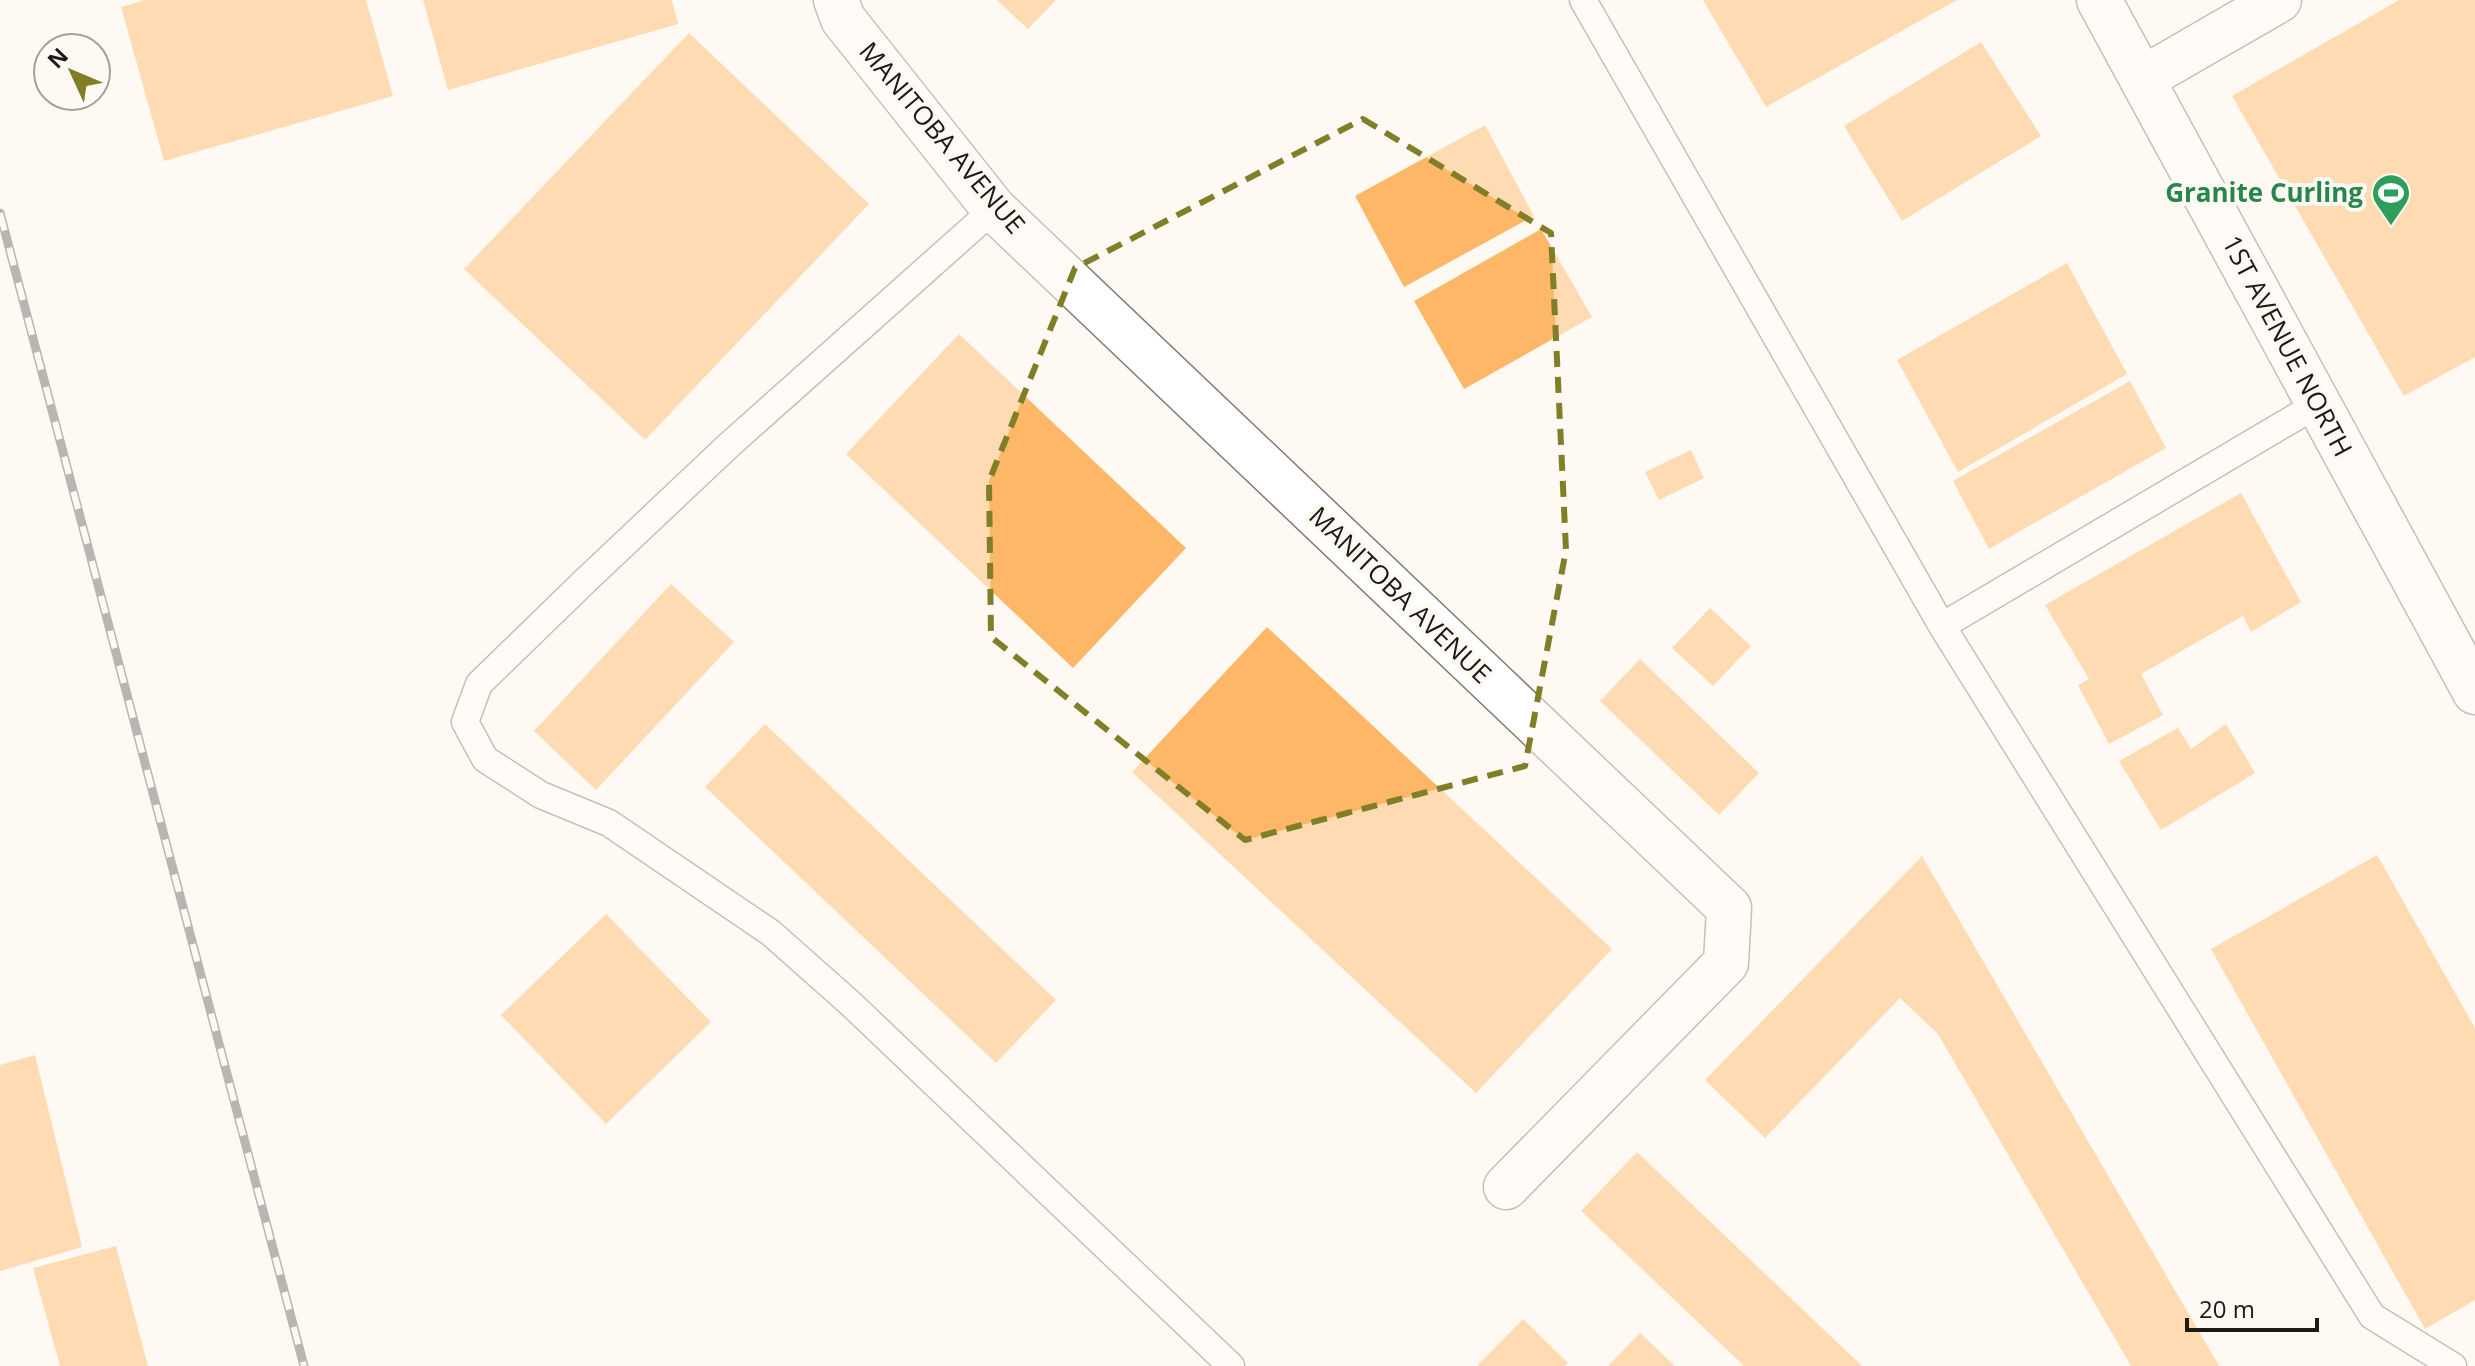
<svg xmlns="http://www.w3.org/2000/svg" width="2475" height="1366" viewBox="0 0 2475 1366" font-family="'Open Sans',sans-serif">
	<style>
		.building { fill: #fdb766 }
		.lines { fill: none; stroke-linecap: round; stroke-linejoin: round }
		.service-casing { stroke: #7f7a75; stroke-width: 29 }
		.minor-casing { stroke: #7f7a75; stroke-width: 47 }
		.tertiary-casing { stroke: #7f7a75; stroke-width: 47 }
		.service { stroke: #fff; stroke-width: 26 }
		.minor { stroke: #fff; stroke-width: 44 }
		.tertiary { stroke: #fff; stroke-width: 44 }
		.rail-casing { stroke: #67635f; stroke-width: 9 }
		.rail { stroke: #fff9f3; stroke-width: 6; stroke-dasharray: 18; stroke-linecap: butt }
		.marked { fill: none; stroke: #807f28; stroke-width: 6; stroke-dasharray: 16 10; stroke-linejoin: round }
		.labels { text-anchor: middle; stroke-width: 8; stroke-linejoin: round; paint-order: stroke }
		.street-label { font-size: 26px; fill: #1c1917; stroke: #fff9f3 }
		.leisure-label { font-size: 26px; font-weight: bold; fill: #27864d; stroke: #fff9f3; text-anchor: end }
	</style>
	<rect width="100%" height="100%" fill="#fff9f3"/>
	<g class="building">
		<path d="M 145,0 L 366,0 L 393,96 L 164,161 L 121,7 Z"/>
		<path d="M 423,0 L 672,0 L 678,24 L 448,90 Z"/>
		<path d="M 997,0 L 1056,0 L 1028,29 Z"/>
		<path d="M 1703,0 L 1957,0 L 1766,107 Z"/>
		<path d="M 2399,0 L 2475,0 L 2475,357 L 2404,396 L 2232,96 Z"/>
		<path d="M 689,33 L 869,204 L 645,440 L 464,269 Z"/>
		<path d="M 1981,42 L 2041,136 L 1902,221 L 1844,126 Z"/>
		<path d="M 1485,125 L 1534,216 L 1404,287 L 1355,196 Z"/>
		<path d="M 1541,229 L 1592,317 L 1464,389 L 1414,301 Z"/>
		<path d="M 2067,263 L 2127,374 L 1958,472 L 1897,360 Z"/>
		<path d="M 959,334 L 1186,548 L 1073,668 L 846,454 Z"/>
		<path d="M 2130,381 L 2166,448 L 1989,549 L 1953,481 Z"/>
		<path d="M 1691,450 L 1704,478 L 1659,500 L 1645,472 Z"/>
		<path d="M 2241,493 L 2301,602 L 2251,632 L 2243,616 L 2141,674 L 2163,715 L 2109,744 L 2078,685 L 2089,679 L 2045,605 Z"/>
		<path d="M 671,584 L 734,642 L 596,790 L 534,731 Z"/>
		<path d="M 1710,608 L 1751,646 L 1713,686 L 1672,648 Z"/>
		<path d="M 1267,627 L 1612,949 L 1476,1093 L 1132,772 Z"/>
		<path d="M 1640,659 L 1759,773 L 1719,815 L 1600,701 Z"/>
		<path d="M 765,724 L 1056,1000 L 996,1063 L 705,787 Z"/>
		<path d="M 2226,724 L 2255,773 L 2161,830 L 2119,761 L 2178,728 L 2191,749 Z"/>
		<path d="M 2377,855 L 2475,1028 L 2475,1300 L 2425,1329 L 2211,949 Z"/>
		<path d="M 1922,856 L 2219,1366 L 2131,1366 L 1938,1034 L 1900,998 L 1765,1138 L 1705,1080 Z"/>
		<path d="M 606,914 L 711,1022 L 606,1124 L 501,1015 Z"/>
		<path d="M 35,1055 L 82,1247 L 0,1271 L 0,1065 Z"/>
		<path d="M 1637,1152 L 1862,1366 L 1744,1366 L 1581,1211 Z"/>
		<path d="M 116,1246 L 148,1366 L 60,1366 L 33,1268 Z"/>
		<path d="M 1523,1319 L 1568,1363 L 1565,1366 L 1477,1366 Z"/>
		<path d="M 1640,1333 L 1675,1366 L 1608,1366 Z"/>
	</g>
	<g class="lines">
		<g class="service-casing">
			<g id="service">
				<path d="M 1583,0 L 1942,626 L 2372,1316 L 2453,1366"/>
				<path d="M 994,209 L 728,446 L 584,582 L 479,684 L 465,722 L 485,759 L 541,795 L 609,823 L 771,933 L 851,1004 L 1231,1366"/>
				<path d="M 1942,626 L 2318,404"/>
			</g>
		</g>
		<g class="minor-casing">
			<g id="minor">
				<path d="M 836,0 L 843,19 L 994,209 L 1729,908 L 1726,963 L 1506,1187"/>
				<path d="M 2142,79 L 2279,0"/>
			</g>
		</g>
		<g class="tertiary-casing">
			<path id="tertiary" d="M 2099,0 L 2475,692"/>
		</g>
		<use href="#service" class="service"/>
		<use href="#minor" class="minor"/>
		<use href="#tertiary" class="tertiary"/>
		<g class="rail-casing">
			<path id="rail" d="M 0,213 L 304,1366"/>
		</g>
		<use href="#rail" class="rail"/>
	</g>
	<path d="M0 0H2475V1366H0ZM 1363,119 L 1551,233 L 1566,550 L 1525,766 L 1245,840 L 991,637 L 989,481 L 1075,268 Z" fill="#fff9f3" fill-opacity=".55" fill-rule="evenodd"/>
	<path class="marked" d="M 1363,119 L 1551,233 L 1566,550 L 1525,766 L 1245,840 L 991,637 L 989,481 L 1075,268 Z"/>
	<defs>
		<g id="stadium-pin" transform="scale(2)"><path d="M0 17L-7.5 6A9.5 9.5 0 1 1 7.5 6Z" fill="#2e9e5b" stroke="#fff9f3"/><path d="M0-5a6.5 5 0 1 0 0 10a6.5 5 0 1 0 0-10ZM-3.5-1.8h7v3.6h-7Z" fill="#fff"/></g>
	</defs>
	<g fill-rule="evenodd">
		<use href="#stadium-pin" x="2391" y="193"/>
	</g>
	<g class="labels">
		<g class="street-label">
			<text transform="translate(942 138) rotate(50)" y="9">MANITOBA AVENUE</text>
			<text transform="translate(2287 346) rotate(62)" y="9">1ST AVENUE NORTH</text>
			<text transform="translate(1400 595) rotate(44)" y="9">MANITOBA AVENUE</text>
		</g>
		<g class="leisure-label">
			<text x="2363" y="202">Granite Curling</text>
		</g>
	</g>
	<g transform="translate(72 72) rotate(314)"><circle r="38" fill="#fff9f3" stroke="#a49f9b" stroke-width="2"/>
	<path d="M0-6L14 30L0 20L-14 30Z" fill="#807f28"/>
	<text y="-12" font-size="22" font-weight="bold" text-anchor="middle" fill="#1c1917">N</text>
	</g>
	<path d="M2187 1318v12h130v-12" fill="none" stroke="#1c1917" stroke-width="4"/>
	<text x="2199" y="1318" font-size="24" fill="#1c1917" stroke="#fff9f3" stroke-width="6" paint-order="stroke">20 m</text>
</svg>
